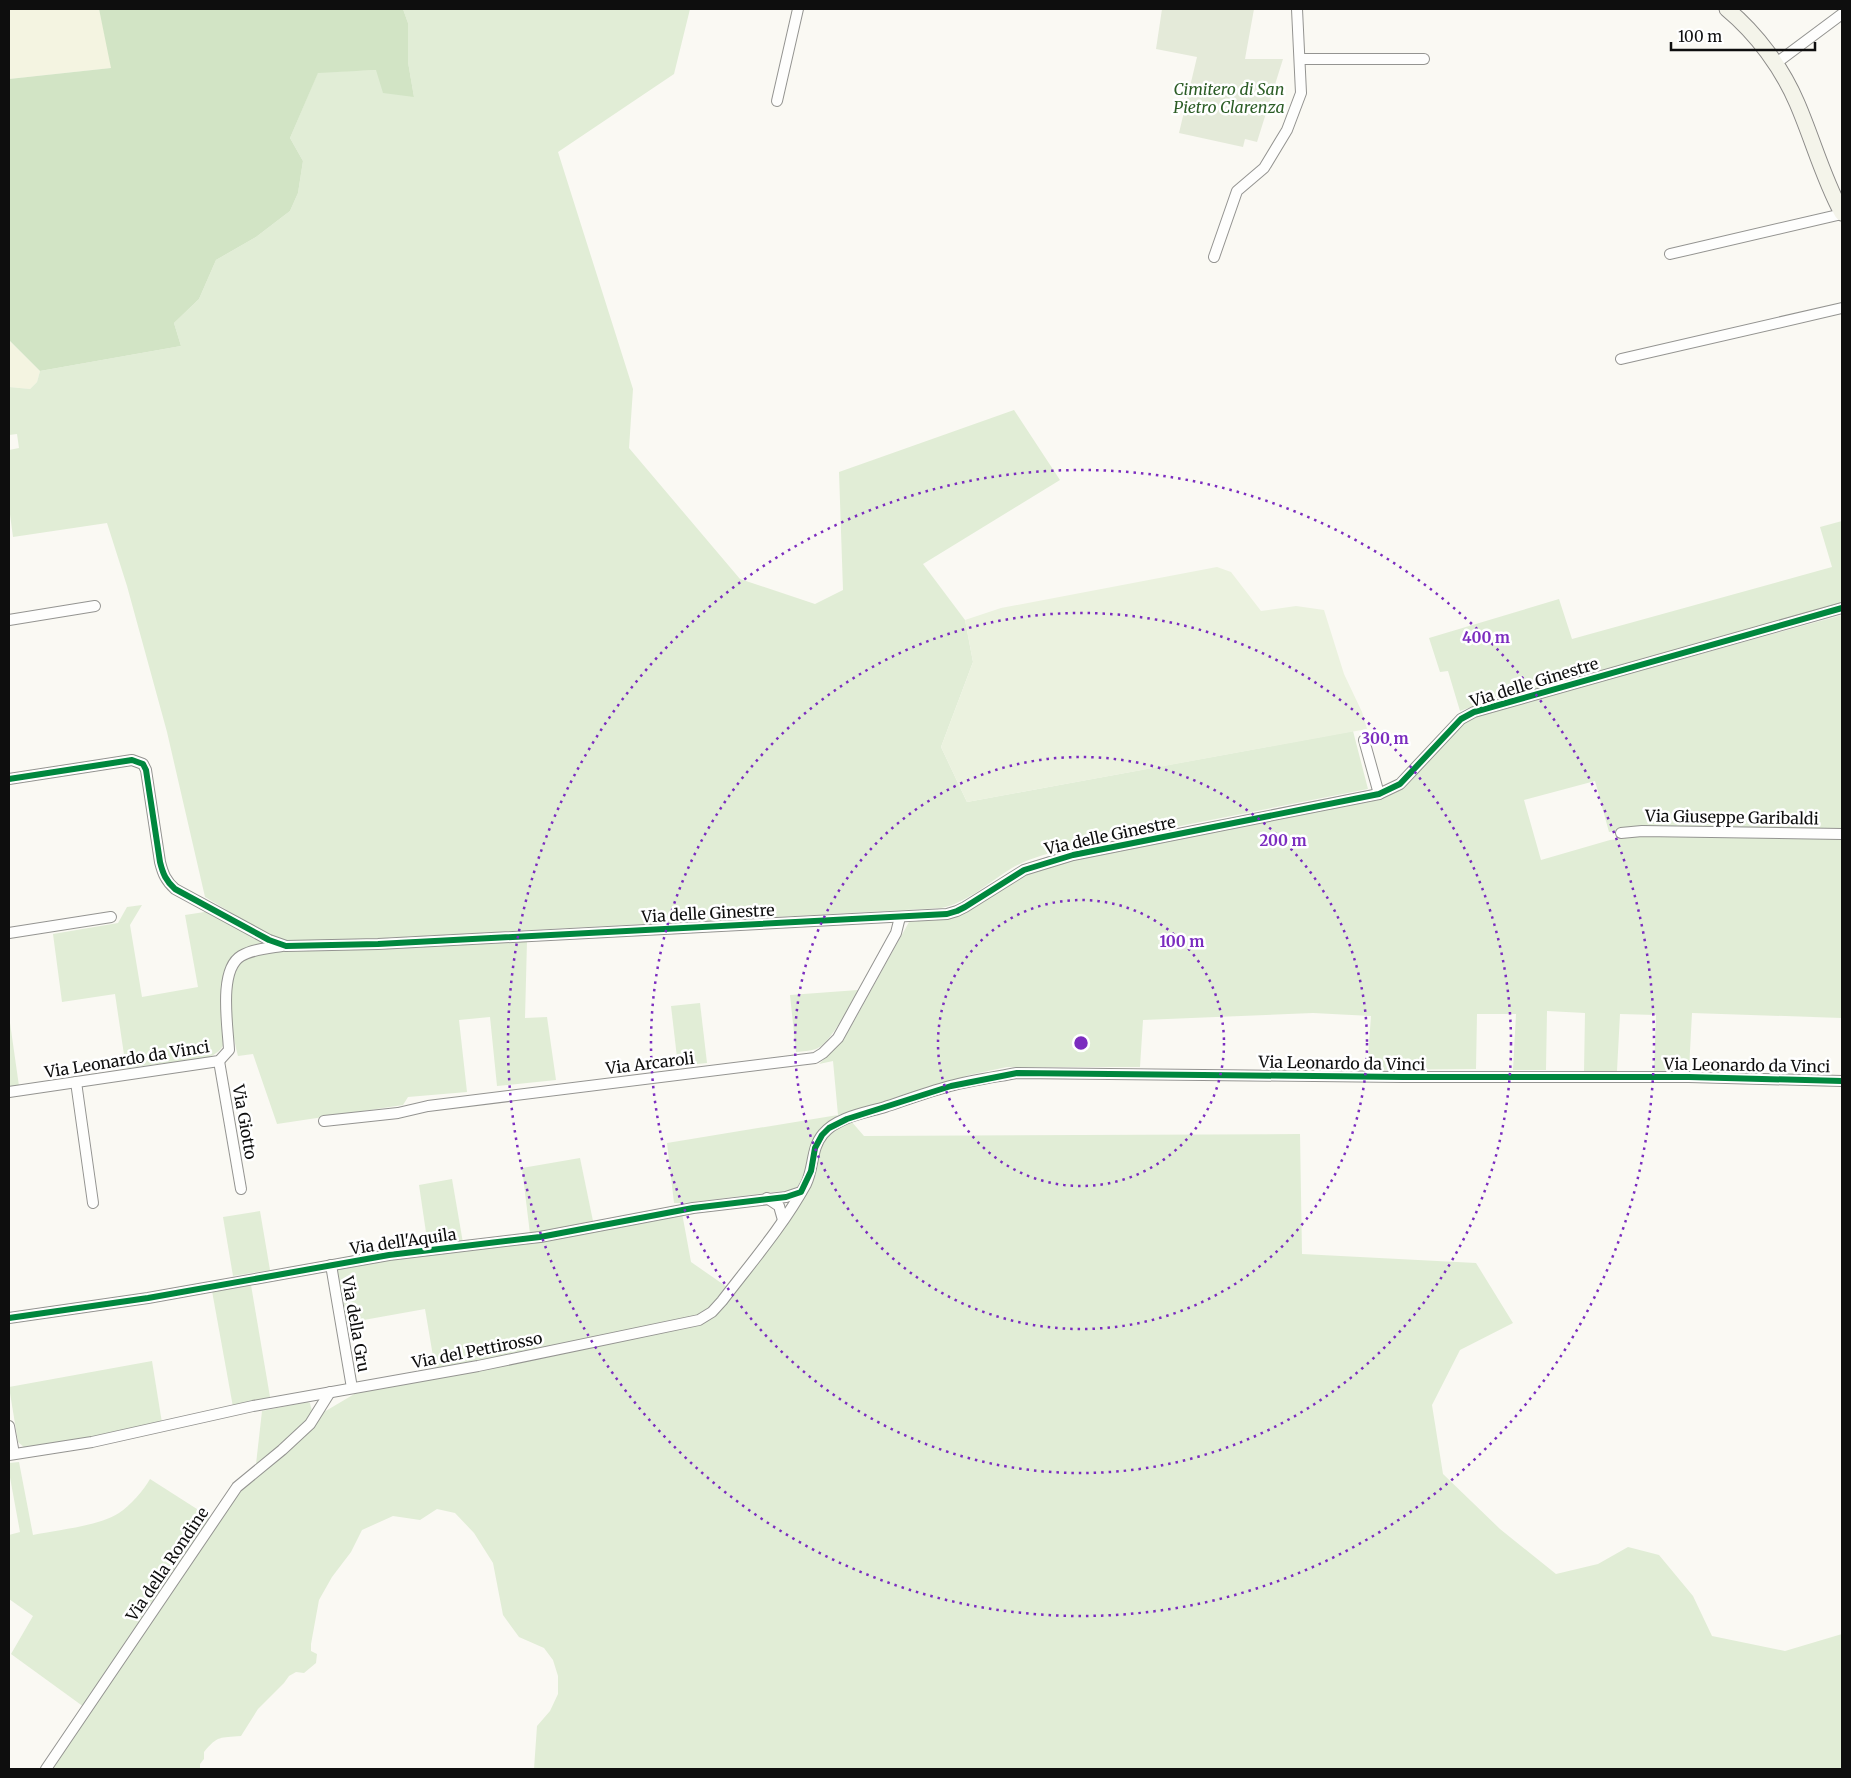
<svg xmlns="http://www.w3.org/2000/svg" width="1851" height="1778" viewBox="0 0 1851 1778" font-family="Merriweather,serif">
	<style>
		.farmland { fill: #f4f4e1 }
		.green { fill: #e1edd6 }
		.forest { fill: #d2e4c5 }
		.cemetery { fill: #e4ead9 }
		.pitch { fill: #ebf2df }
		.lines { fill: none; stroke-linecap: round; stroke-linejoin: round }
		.street-casing { stroke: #949491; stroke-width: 12 }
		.secondary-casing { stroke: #8b8a88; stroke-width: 17 }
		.street { stroke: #fefefd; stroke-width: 10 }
		.secondary { stroke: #f4f4ea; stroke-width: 15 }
		.cycleway-casing { stroke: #fff; stroke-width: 9 }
		.cycleway { stroke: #00873e; stroke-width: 6 }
		.ring { fill: none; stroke: #7b2cbf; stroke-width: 2.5; stroke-dasharray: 2.5 5 }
		.labels { text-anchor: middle; stroke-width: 5; stroke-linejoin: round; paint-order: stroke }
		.park-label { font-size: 16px; font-style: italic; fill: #2c5d26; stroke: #fff }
		.street-label { font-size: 16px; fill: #0e0e0e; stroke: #fff }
		.centre { fill: #7b2cbf; stroke: #fff; stroke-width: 2.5 }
		.ring-label { font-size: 15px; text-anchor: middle; font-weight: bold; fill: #7b2cbf; stroke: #fff; stroke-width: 5; stroke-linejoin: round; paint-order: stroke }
	</style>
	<rect width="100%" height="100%" fill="#faf9f3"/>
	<g class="farmland">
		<path d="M 9,9 L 99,9 L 112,68 L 9,79 Z"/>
		<path d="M 9,340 L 40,371 L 37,382 L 30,389 L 9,387 Z"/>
	</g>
	<g class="green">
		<path d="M 403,9 L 690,9 L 674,74 L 558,152 L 633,389 L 629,448 L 740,579 L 815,604 L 843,590 L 839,472 L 1014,410 L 1060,480 L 923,564 L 965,620 L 973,662 L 941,747 L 967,802 L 1353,731 L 1368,789 L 1068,848 C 1049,853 1030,858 1012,868 C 989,882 967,903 941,908 L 292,943 L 272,937 L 205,897 L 167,732 L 127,586 L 107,523 L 13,537 L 9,507 L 9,450 L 19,448 L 17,434 L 9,435 L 9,387 L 30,389 L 37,382 L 40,371 L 181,346 L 174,323 L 199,299 L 216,260 L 256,237 L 290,211 L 298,193 L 303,161 L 290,138 L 318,72 L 377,70 L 414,97 L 408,62 L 408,23 Z"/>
		<path d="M 1842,521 L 1842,604 L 1477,705 L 1460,711 L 1448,671 L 1440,672 L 1429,638 L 1559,599 L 1572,639 L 1832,567 L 1820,527 Z"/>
		<path d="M 1842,615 L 1842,830 L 1643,827 L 1609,832 L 1595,781 L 1524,800 L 1541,860 L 1610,840 L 1641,836 L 1842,839 L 1842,1018 L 1692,1013 L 1689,1070 L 1654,1071 L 1656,1015 L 1620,1014 L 1617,1071 L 1584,1072 L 1585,1013 L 1547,1011 L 1546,1070 L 1513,1070 L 1516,1014 L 1477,1014 L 1476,1069 L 1367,1070 L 1371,1016 L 1313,1013 L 1143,1020 L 1140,1067 L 1007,1067 L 969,1075 L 860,1110 L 838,1115 L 821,1128 L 817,1134 L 813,1143 L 806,1175 L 797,1187 L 791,1190 L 684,1203 L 674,1203 L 667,1143 L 838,1115 L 833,1061 L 819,1064 L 843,1041 L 909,922 L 955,917 L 1025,873 L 1074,859 L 1383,797 C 1423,783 1438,735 1475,716 Z"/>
		<path d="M 142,905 L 130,925 L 142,997 L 198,987 L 185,915 L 211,911 L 264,944 C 220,952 219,980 222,1018 C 223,1025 225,1034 224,1042 C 223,1050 215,1054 208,1058 L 126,1068 L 115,994 L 62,1002 L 53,934 L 118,923 L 127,907 Z"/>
		<path d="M 527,941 L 525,1018 L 547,1017 L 556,1080 L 497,1086 L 490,1017 L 459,1020 L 467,1092 L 408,1097 L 403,1105 L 277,1124 L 253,1054 L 238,1056 C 232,1033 222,979 243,961 C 249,956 260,954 268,952 Z"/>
		<path d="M 858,990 C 851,1004 830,1044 816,1049 C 810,1051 803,1051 796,1052 L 790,995 Z"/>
		<path d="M 700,1003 L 707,1063 L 678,1066 L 671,1006 Z"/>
		<path d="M 9,1016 L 19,1086 L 9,1087 Z"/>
		<path d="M 851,1121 L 864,1136 L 1300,1134 L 1302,1254 L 1476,1263 L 1513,1323 L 1460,1350 L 1432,1405 L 1443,1474 L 1500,1529 L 1556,1574 L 1598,1564 L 1628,1547 L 1659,1555 L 1693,1596 L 1712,1636 L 1785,1651 L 1842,1634 L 1842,1769 L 534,1769 L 537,1726 L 550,1711 L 558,1694 L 558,1676 L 553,1660 L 544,1648 L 519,1637 L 503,1615 L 493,1563 L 474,1533 L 455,1513 L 437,1509 L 420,1520 L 393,1516 L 362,1530 L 351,1552 L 332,1577 L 319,1600 L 311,1644 L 311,1651 L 317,1654 L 316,1663 L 304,1673 L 296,1672 L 289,1676 L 284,1683 L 258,1709 L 241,1736 C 220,1738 218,1735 204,1752 L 204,1759 L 200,1764 L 200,1769 L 50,1769 L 239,1490 L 313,1425 L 324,1412 L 356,1393 L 697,1324 L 802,1199 L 823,1142 L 829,1134 Z"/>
		<path d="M 580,1158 L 593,1221 L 530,1234 L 522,1168 Z"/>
		<path d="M 452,1179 L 463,1243 L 428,1246 L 419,1185 Z"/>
		<path d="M 260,1211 L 270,1270 L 233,1276 L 223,1217 Z"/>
		<path d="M 682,1213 L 691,1262 L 727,1287 L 713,1305 L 697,1317 L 545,1349 L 435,1368 L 425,1309 L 347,1323 L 337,1270 L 391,1259 Z"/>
		<path d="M 251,1285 L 270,1397 L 233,1407 L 212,1291 Z"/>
		<path d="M 152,1361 L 162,1423 L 49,1445 L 25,1448 L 18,1442 L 9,1387 Z"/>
		<path d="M 307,1402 L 310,1403 L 312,1411 L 310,1418 L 279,1447 L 256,1464 L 262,1411 Z"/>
		<path d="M 19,1462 L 33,1535 C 56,1530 100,1526 119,1513 C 130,1506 144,1490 150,1479 L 211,1518 L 84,1707 L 11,1654 L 33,1616 L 9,1599 L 9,1535 L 20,1532 L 9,1472 L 9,1463 Z"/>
	</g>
	<path class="forest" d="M 99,9 L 403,9 L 408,23 L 408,62 L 414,97 L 383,93 L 376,70 L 318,73 L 290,138 L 303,161 L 298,193 L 290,211 L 256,237 L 216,260 L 199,299 L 174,323 L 181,346 L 40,371 L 9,340 L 9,79 L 111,68 Z"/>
	<path class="cemetery" d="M 1162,9 L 1254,9 L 1245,59 L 1283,59 L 1257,142 L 1245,139 L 1243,147 L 1179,133 L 1197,57 L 1156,49 Z"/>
	<path class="pitch" d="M 1217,567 L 1231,572 L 1261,611 L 1296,606 L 1324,610 L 1344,674 L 1362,712 L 1367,729 L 967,802 L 941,747 L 973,662 L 965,620 L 1001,608 Z"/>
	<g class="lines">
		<g class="street-casing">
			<g id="street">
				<path d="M 1300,59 L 1424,59"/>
				<path d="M 1775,64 L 1842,14"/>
				<path d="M 777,101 L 798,9"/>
				<path d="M 1670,254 L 1842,214"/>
				<path d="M 1214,257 L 1237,191 L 1264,168 L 1287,130 L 1301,93 L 1297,9"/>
				<path d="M 1621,359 L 1842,308"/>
				<path d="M 9,620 L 95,606"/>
				<path d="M 1364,740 L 1379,794"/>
				<path d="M 9,779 L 132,760 L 143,764 L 146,770 L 160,862 C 163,874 166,881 175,889 L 269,940 L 286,946 L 378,944 L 947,914 L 957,911 L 965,907 L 1024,870 L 1073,855 L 1379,794 L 1400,784 L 1461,719 L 1474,712 L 1842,608"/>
				<path d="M 1621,833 L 1642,831 L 1842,834"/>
				<path d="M 9,933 L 111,917"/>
				<path d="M 219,1061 L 241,1189"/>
				<path d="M 76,1082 L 93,1203"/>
				<path d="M 9,1092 L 219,1061 L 229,1050 C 228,1027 218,970 241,956 C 253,949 269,948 282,946"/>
				<path d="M 324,1121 L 398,1113 L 428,1106 L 815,1058 L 823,1053 L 838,1038 L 896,933 L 900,917"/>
				<path d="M 767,1198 L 779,1206 L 783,1220"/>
				<path d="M 331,1265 L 352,1388"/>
				<path d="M 9,1318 L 148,1298 L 389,1255 L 540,1237 L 693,1208 L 786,1197 L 801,1192"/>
				<path d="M 9,1426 L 14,1454"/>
				<path d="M 9,1455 L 92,1442 L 253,1406 L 478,1366 L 699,1320 L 712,1312 L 722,1301 C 751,1263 783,1226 806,1184 C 814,1168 811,1148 823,1134 C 837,1117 865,1113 885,1107 C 906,1100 928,1092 950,1086 C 972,1080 995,1077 1017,1073 L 1403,1077 L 1689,1077 L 1842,1081"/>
				<path d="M 46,1769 L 237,1487 L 282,1450 L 310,1424 L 330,1392"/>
			</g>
		</g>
		<g class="secondary-casing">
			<path id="secondary" d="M 1727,9 C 1757,34 1782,68 1797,103 C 1813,140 1823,178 1842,213"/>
		</g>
		<use href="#street" class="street"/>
		<use href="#secondary" class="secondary"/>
		<g class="cycleway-casing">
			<g id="cycleway">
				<path d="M 9,779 L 132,760 L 143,764 L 146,770 L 160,862 C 163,874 166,881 175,889 L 269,940 L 286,946 L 378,944 L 947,914 L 957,911 L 965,907 L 1024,870 L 1073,855 L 1379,794 L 1400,784 L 1461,719 L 1474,712 L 1842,608"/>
				<path d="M 9,1318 L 148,1298 L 389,1255 L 540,1237 L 693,1208 L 786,1197 L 801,1192 L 811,1171 L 815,1148 L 822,1135 L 829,1128 L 847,1119 L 951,1086 L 1017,1073 L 1403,1077 L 1689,1077 L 1842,1081"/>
			</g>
		</g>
		<use href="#cycleway" class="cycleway"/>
	</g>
	<g class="ring">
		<circle cx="1081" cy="1043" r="143"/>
		<circle cx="1081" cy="1043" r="286"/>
		<circle cx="1081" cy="1043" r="430"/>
		<circle cx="1081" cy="1043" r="573"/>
	</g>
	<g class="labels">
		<g class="park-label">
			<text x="1229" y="95">Cimitero di San<tspan x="1229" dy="18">Pietro Clarenza</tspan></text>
		</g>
		<g class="street-label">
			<text transform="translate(1534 682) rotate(-17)" y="6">Via delle Ginestre</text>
			<text transform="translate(1732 817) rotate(1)" y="6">Via Giuseppe Garibaldi</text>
			<text transform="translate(1110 835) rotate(-12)" y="6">Via delle Ginestre</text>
			<text transform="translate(708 913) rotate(-3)" y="6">Via delle Ginestre</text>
			<text transform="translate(127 1059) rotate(-9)" y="6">Via Leonardo da Vinci</text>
			<text transform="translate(650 1063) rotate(-7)" y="6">Via Arcaroli</text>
			<text transform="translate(1342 1063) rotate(1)" y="6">Via Leonardo da Vinci</text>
			<text transform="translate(1747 1065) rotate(1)" y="6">Via Leonardo da Vinci</text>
			<text transform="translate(245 1122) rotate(80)" y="6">Via Giotto</text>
			<text transform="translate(403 1241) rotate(-8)" y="6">Via dell'Aquila</text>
			<text transform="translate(356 1324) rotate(80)" y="6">Via della Gru</text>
			<text transform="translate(477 1350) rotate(-11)" y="6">Via del Pettirosso</text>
			<text transform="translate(167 1564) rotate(-56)" y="6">Via della Rondine</text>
		</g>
	</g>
	<circle cx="1081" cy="1043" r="8" class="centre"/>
	<g class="ring-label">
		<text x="1486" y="643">400 m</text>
		<text x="1385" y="744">300 m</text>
		<text x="1283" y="846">200 m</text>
		<text x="1182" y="947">100 m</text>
	</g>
	<rect width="1851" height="1778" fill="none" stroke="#0e0e0e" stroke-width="20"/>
	<path d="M1671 42v8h144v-8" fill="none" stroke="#0e0e0e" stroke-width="2.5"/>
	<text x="1678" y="42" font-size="15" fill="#0e0e0e" stroke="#ffffff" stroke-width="4" paint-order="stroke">100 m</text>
</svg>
